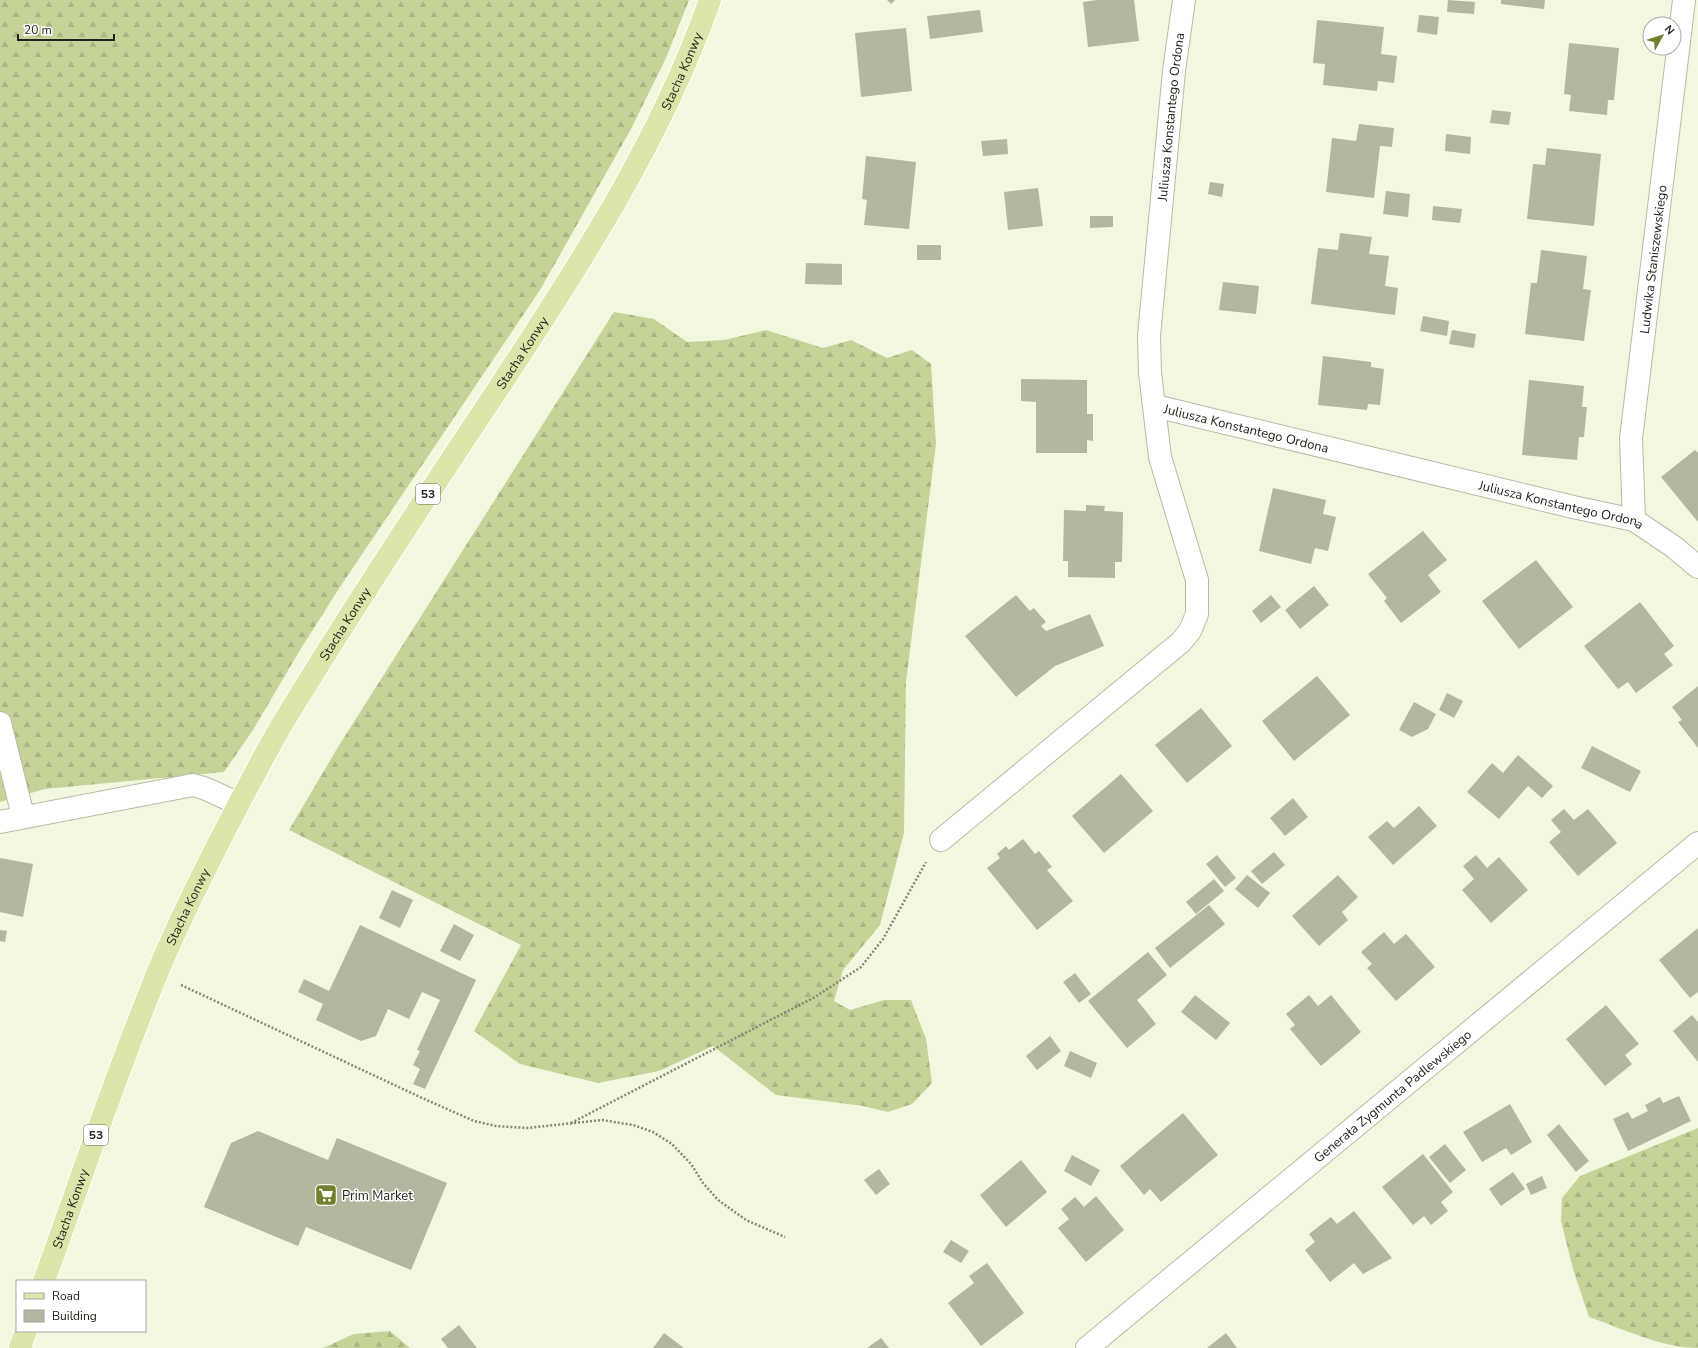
<svg xmlns="http://www.w3.org/2000/svg" width="1698" height="1348" viewBox="0 0 1698 1348" font-family="'Nunito Sans',sans-serif">
	<style>
		.forest { fill: url(#forest-firs) }
		.building { fill: #b2b7a0 }
		.lines { fill: none; stroke-linecap: round; stroke-linejoin: round }
		.street-casing { stroke: #b6bca4; stroke-width: 24 }
		.secondary-casing { stroke: #b6bca4; stroke-width: 24 }
		.primary-casing { stroke: #fff; stroke-width: 24 }
		.path { stroke: #838776; stroke-width: 2.5; stroke-dasharray: 2 2; stroke-linecap: butt }
		.street { stroke: #fff; stroke-width: 22 }
		.secondary { stroke: #fff; stroke-width: 22 }
		.primary { stroke: #dbe6aa; stroke-width: 22 }
		.labels { text-anchor: middle; stroke-width: 3; stroke-linejoin: round; paint-order: stroke }
		.shield { fill: #fff; stroke: #64665f; stroke-width: 1 }
		.shield-label { font-size: 12px; font-weight: bold; fill: #22241b }
		.street-label { font-size: 13px; fill: #22241b; stroke: #fff }
		.poi-label { font-size: 13px; fill: #22241b; stroke: #fff; text-anchor: start }
	</style>
	<defs>
		<pattern id="forest-firs" width="22" height="20" patternUnits="userSpaceOnUse"><rect width="22" height="20" fill="#c6d398"/><path d="M5 1l3.5 6h-7zM16 11l3.5 6h-7z" fill="#aab582"/></pattern>
	</defs>
	<rect width="100%" height="100%" fill="#f2f8df"/>
	<g class="forest">
		<path d="M 0,0 L 689,0 L 666,58 L 631,129 L 540,290 L 340,587 L 300,650 L 253,730 L 224,772 L 45,789 L 0,802 Z"/>
		<path d="M 614,312 L 654,319 L 687,342 L 724,340 L 766,330 L 823,348 L 851,340 L 887,358 L 912,350 L 931,364 L 936,444 L 906,682 L 904,833 L 880,925 L 843,970 L 834,1001 L 850,1010 L 884,1000 L 911,1000 L 926,1039 L 932,1083 L 912,1104 L 888,1112 L 863,1106 L 776,1095 L 713,1046 L 659,1071 L 598,1083 L 520,1064 L 474,1031 L 521,945 L 289,830 L 338,747 Z"/>
		<path d="M 1698,1128 L 1698,1348 C 1661,1348 1624,1329 1589,1317 L 1573,1269 L 1561,1221 L 1562,1198 L 1580,1176 Z"/>
		<path d="M 390,1331 L 410,1348 L 323,1348 L 354,1334 Z"/>
	</g>
	<g class="building">
		<path d="M 887,0 L 895,0 L 891,4 Z"/>
		<path d="M 1097,0 L 1134,0 L 1139,41 L 1088,47 L 1083,2 Z"/>
		<path d="M 1448,0 L 1475,2 L 1474,14 L 1447,12 Z"/>
		<path d="M 1501,0 L 1545,0 L 1544,9 L 1501,4 Z"/>
		<path d="M 980,10 L 983,32 L 930,39 L 927,16 Z"/>
		<path d="M 1419,15 L 1439,17 L 1437,35 L 1417,32 Z"/>
		<path d="M 1317,20 L 1384,27 L 1381,54 L 1397,56 L 1394,83 L 1378,81 L 1377,91 L 1323,85 L 1325,64 L 1313,63 Z"/>
		<path d="M 906,28 L 912,91 L 861,97 L 855,33 Z"/>
		<path d="M 1569,43 L 1619,48 L 1614,100 L 1608,100 L 1607,115 L 1569,111 L 1571,95 L 1564,94 Z"/>
		<path d="M 1492,110 L 1511,112 L 1509,125 L 1490,123 Z"/>
		<path d="M 1359,124 L 1394,128 L 1392,147 L 1380,146 L 1374,198 L 1326,192 L 1332,138 L 1356,141 Z"/>
		<path d="M 1446,134 L 1471,137 L 1470,154 L 1445,151 Z"/>
		<path d="M 1007,139 L 1008,154 L 983,156 L 981,141 Z"/>
		<path d="M 1547,148 L 1601,154 L 1594,226 L 1527,219 L 1533,164 L 1545,165 Z"/>
		<path d="M 866,156 L 916,162 L 909,229 L 864,225 L 867,200 L 862,199 Z"/>
		<path d="M 1210,182 L 1224,184 L 1222,197 L 1208,194 Z"/>
		<path d="M 1038,188 L 1043,226 L 1008,230 L 1004,192 Z"/>
		<path d="M 1386,191 L 1410,194 L 1408,217 L 1383,214 Z"/>
		<path d="M 1433,206 L 1462,209 L 1460,223 L 1432,220 Z"/>
		<path d="M 1090,216 L 1113,216 L 1113,227 L 1090,228 Z"/>
		<path d="M 1340,233 L 1372,237 L 1369,254 L 1389,256 L 1385,286 L 1398,288 L 1395,315 L 1311,304 L 1318,248 L 1338,250 Z"/>
		<rect x="917" y="245" width="24" height="15"/>
		<path d="M 1541,250 L 1587,256 L 1583,289 L 1591,290 L 1584,341 L 1525,334 L 1531,283 L 1537,283 Z"/>
		<path d="M 806,263 L 842,264 L 842,285 L 805,284 Z"/>
		<path d="M 1223,282 L 1259,286 L 1256,314 L 1219,310 Z"/>
		<path d="M 1423,316 L 1449,321 L 1447,336 L 1420,331 Z"/>
		<path d="M 1452,330 L 1476,334 L 1474,348 L 1449,344 Z"/>
		<path d="M 1323,356 L 1371,362 L 1371,367 L 1384,369 L 1380,405 L 1368,404 L 1367,410 L 1318,405 Z"/>
		<path d="M 1021,379 L 1087,380 L 1087,414 L 1093,414 L 1093,441 L 1087,440 L 1087,453 L 1036,453 L 1036,402 L 1021,401 Z"/>
		<path d="M 1529,380 L 1584,386 L 1582,407 L 1587,407 L 1584,437 L 1579,437 L 1577,460 L 1522,455 Z"/>
		<path d="M 1695,450 L 1698,453 L 1698,522 L 1661,477 Z"/>
		<path d="M 1273,488 L 1326,500 L 1323,514 L 1336,517 L 1328,551 L 1315,548 L 1311,564 L 1259,551 Z"/>
		<path d="M 1086,505 L 1105,506 L 1104,511 L 1123,512 L 1122,562 L 1115,562 L 1115,578 L 1068,577 L 1068,561 L 1063,561 L 1064,510 L 1086,511 Z"/>
		<path d="M 1423,531 L 1447,560 L 1428,575 L 1441,592 L 1401,623 L 1384,601 L 1387,598 L 1368,574 Z"/>
		<path d="M 1536,560 L 1573,607 L 1519,649 L 1482,601 Z"/>
		<path d="M 1314,586 L 1329,605 L 1300,629 L 1285,610 Z"/>
		<path d="M 1016,595 L 1030,611 L 1034,608 L 1046,622 L 1041,626 L 1046,631 L 1090,614 L 1104,646 L 1055,666 L 1016,697 L 965,636 Z"/>
		<path d="M 1271,595 L 1281,607 L 1261,623 L 1252,611 Z"/>
		<path d="M 1640,602 L 1674,646 L 1664,654 L 1673,665 L 1636,693 L 1628,682 L 1618,689 L 1584,646 Z"/>
		<path d="M 1317,676 L 1350,715 L 1294,761 L 1262,721 Z"/>
		<path d="M 1698,686 L 1698,748 L 1678,722 L 1682,720 L 1672,707 Z"/>
		<path d="M 1447,693 L 1463,701 L 1454,718 L 1439,710 Z"/>
		<path d="M 1414,702 L 1436,714 L 1428,729 L 1412,737 L 1399,730 Z"/>
		<path d="M 1201,708 L 1232,746 L 1187,783 L 1155,745 Z"/>
		<path d="M 1592,746 L 1641,771 L 1630,792 L 1581,768 Z"/>
		<path d="M 1518,755 L 1553,786 L 1542,798 L 1528,786 L 1499,819 L 1467,792 L 1492,763 L 1503,773 Z"/>
		<path d="M 1121,774 L 1153,811 L 1104,853 L 1072,816 Z"/>
		<path d="M 1293,798 L 1308,817 L 1285,836 L 1270,818 Z"/>
		<path d="M 1419,806 L 1437,826 L 1393,865 L 1368,837 L 1387,821 L 1394,828 Z"/>
		<path d="M 1564,809 L 1574,820 L 1588,809 L 1617,843 L 1578,876 L 1549,842 L 1561,832 L 1551,820 Z"/>
		<path d="M 1023,839 L 1035,854 L 1039,851 L 1052,867 L 1047,870 L 1073,901 L 1037,930 L 987,868 L 1000,858 L 997,854 L 1006,846 L 1009,850 Z"/>
		<path d="M 1274,852 L 1285,865 L 1262,884 L 1251,871 Z"/>
		<path d="M 1217,855 L 1236,878 L 1225,887 L 1206,864 Z"/>
		<path d="M 1476,855 L 1487,868 L 1499,857 L 1528,890 L 1491,923 L 1462,890 L 1474,879 L 1463,866 Z"/>
		<path d="M 0,858 L 33,864 L 23,917 L 0,912 Z"/>
		<path d="M 1247,875 L 1270,893 L 1258,908 L 1235,889 Z"/>
		<path d="M 1338,875 L 1358,897 L 1342,912 L 1348,920 L 1319,946 L 1292,916 Z"/>
		<path d="M 1214,879 L 1224,891 L 1196,914 L 1186,902 Z"/>
		<path d="M 392,890 L 413,900 L 400,928 L 379,918 Z"/>
		<path d="M 1209,905 L 1225,924 L 1170,968 L 1155,948 Z"/>
		<path d="M 454,924 L 474,935 L 460,961 L 440,951 Z"/>
		<path d="M 360,925 L 476,980 L 425,1089 L 413,1084 L 420,1069 L 413,1065 L 420,1051 L 417,1050 L 440,1000 L 422,992 L 409,1019 L 388,1009 L 376,1036 L 361,1041 L 316,1020 L 323,1004 L 298,992 L 304,979 L 329,991 Z"/>
		<path d="M 1698,928 L 1698,992 L 1690,998 L 1659,960 Z"/>
		<path d="M 0,930 L 7,931 L 5,942 L 0,941 Z"/>
		<path d="M 1384,932 L 1394,944 L 1406,934 L 1435,967 L 1396,1001 L 1367,968 L 1372,964 L 1361,952 Z"/>
		<path d="M 1148,952 L 1167,975 L 1137,1000 L 1156,1024 L 1127,1048 L 1088,1001 Z"/>
		<path d="M 1075,973 L 1091,994 L 1079,1003 L 1063,982 Z"/>
		<path d="M 1195,995 L 1230,1023 L 1216,1040 L 1181,1012 Z"/>
		<path d="M 1309,995 L 1318,1006 L 1331,995 L 1361,1032 L 1321,1066 L 1290,1029 L 1295,1025 L 1286,1014 Z"/>
		<path d="M 1606,1005 L 1639,1044 L 1625,1055 L 1632,1064 L 1605,1086 L 1566,1039 Z"/>
		<path d="M 1692,1015 L 1698,1022 L 1698,1062 L 1673,1031 Z"/>
		<path d="M 1050,1036 L 1061,1051 L 1037,1070 L 1026,1056 Z"/>
		<path d="M 1070,1051 L 1097,1063 L 1091,1078 L 1064,1066 Z"/>
		<path d="M 1679,1096 L 1691,1121 L 1628,1151 L 1613,1119 L 1628,1112 L 1632,1119 L 1648,1111 L 1645,1105 L 1660,1097 L 1663,1103 Z"/>
		<path d="M 1510,1104 L 1532,1142 L 1511,1155 L 1506,1148 L 1482,1162 L 1463,1132 Z"/>
		<path d="M 1183,1113 L 1218,1155 L 1161,1202 L 1150,1189 L 1144,1195 L 1120,1166 Z"/>
		<path d="M 1559,1124 L 1589,1161 L 1576,1172 L 1547,1135 Z"/>
		<path d="M 258,1131 L 328,1160 L 337,1138 L 447,1183 L 411,1270 L 306,1227 L 298,1246 L 204,1207 L 231,1143 Z"/>
		<path d="M 1445,1144 L 1466,1170 L 1450,1183 L 1429,1157 Z"/>
		<path d="M 1423,1154 L 1453,1192 L 1441,1202 L 1448,1211 L 1431,1225 L 1424,1216 L 1413,1225 L 1382,1187 Z"/>
		<path d="M 1072,1155 L 1100,1170 L 1091,1186 L 1064,1171 Z"/>
		<path d="M 1021,1160 L 1047,1192 L 1006,1227 L 980,1195 Z"/>
		<path d="M 879,1169 L 890,1184 L 876,1195 L 864,1180 Z"/>
		<path d="M 1513,1172 L 1525,1189 L 1501,1206 L 1489,1189 Z"/>
		<path d="M 1542,1176 L 1547,1188 L 1531,1195 L 1526,1184 Z"/>
		<path d="M 1096,1196 L 1124,1230 L 1086,1262 L 1058,1228 L 1069,1219 L 1061,1209 L 1075,1197 L 1084,1207 Z"/>
		<path d="M 1354,1211 L 1392,1258 L 1363,1274 L 1354,1263 L 1330,1282 L 1305,1250 L 1315,1242 L 1309,1234 L 1331,1217 L 1337,1224 Z"/>
		<path d="M 951,1240 L 969,1251 L 961,1263 L 943,1252 Z"/>
		<path d="M 987,1263 L 1024,1313 L 981,1346 L 948,1303 L 974,1283 L 969,1276 Z"/>
		<path d="M 459,1325 L 477,1348 L 448,1348 L 441,1339 Z"/>
		<path d="M 664,1333 L 684,1348 L 653,1348 Z"/>
		<path d="M 1226,1333 L 1237,1348 L 1207,1348 Z"/>
		<path d="M 881,1338 L 889,1348 L 867,1348 Z"/>
	</g>
	<g class="lines">
		<g class="street-casing">
			<g id="street">
				<path id="s1" d="M 1155,406 L 1573,507 L 1634,520 L 1674,547 L 1698,567"/>
				<path id="s2" d="M 1634,520 L 1631,439 L 1684,0"/>
				<path d="M 0,723 L 23,816"/>
				<path d="M 0,822 L 193,785 L 204,788 L 239,804"/>
				<path id="s3" d="M 941,840 L 1181,642 L 1190,631 L 1197,614 L 1197,580 L 1160,457 L 1150,373 L 1149,336 L 1174,71 L 1184,0"/>
			</g>
		</g>
		<g class="secondary-casing">
			<g id="secondary">
				<path id="s4" d="M 1087,1348 L 1698,843"/>
			</g>
		</g>
		<g class="primary-casing">
			<g id="primary">
				<path id="s5" d="M 44,1281 C 79,1185 111,1088 149,994 C 168,944 192,896 216,848 C 237,807 258,766 281,726 C 350,612 424,500 498,389 C 579,266 661,140 710,0"/>
				<path d="M 20,1348 L 26,1331"/>
			</g>
		</g>
		<g class="path">
			<path d="M 181,985 L 420,1097 L 474,1121 L 496,1126 L 527,1128 L 602,1120 L 633,1125 L 653,1132 L 672,1144 L 691,1164 L 703,1183 L 718,1200 L 746,1220 L 785,1237"/>
			<path d="M 571,1123 L 815,997 L 861,967 L 883,939 L 926,862"/>
		</g>
		<use href="#street" class="street"/>
		<use href="#secondary" class="secondary"/>
		<use href="#primary" class="primary"/>
	</g>
	<defs>
		<g id="supermarket-square" transform="scale(1.15)"><rect x="-9" y="-9" width="18" height="18" rx="4" fill="#72802d" stroke="#fff"/><path d="M-6-5.5h2.5l.6 2H6L4.5 2H-2.5L-4.4-4H-6ZM-1.5 3.2a1.3 1.3 0 1 0 .1 0ZM3 3.2a1.3 1.3 0 1 0 .1 0Z" fill="#fff"/></g>
	</defs>
	<g fill-rule="evenodd">
		<use href="#supermarket-square" x="326" y="1195"/>
	</g>
	<g class="labels">
		<g class="shield">
			<rect x="416" y="484" width="24" height="20" rx="3"/>
			<rect x="84" y="1125" width="24" height="20" rx="3"/>
		</g>
		<g class="shield-label">
			<text x="428" y="498">53</text>
			<text x="96" y="1139">53</text>
		</g>
		<g class="street-label">
			<text dy="5" stroke="none"><textPath href="#s5" startOffset="1373">Stacha Konwy</textPath></text>
			<text dy="5" stroke="none"><textPath href="#s3" startOffset="848">Juliusza Konstantego Ordona</textPath></text>
			<text dy="5" stroke="none"><textPath href="#s2" startOffset="262">Ludwika Staniszewskiego</textPath></text>
			<text dy="5" stroke="none"><textPath href="#s5" startOffset="1049">Stacha Konwy</textPath></text>
			<text dy="5" stroke="none"><textPath href="#s1" startOffset="94">Juliusza Konstantego Ordona</textPath></text>
			<text dy="5" stroke="none"><textPath href="#s1" startOffset="418">Juliusza Konstantego Ordona</textPath></text>
			<text dy="5" stroke="none"><textPath href="#s5" startOffset="725">Stacha Konwy</textPath></text>
			<text dy="5" stroke="none"><textPath href="#s5" startOffset="401">Stacha Konwy</textPath></text>
			<text dy="5" stroke="none"><textPath href="#s4" startOffset="396">Generała Zygmunta Padlewskiego</textPath></text>
			<text dy="5" stroke="none"><textPath href="#s5" startOffset="77">Stacha Konwy</textPath></text>
		</g>
		<g class="poi-label">
			<text x="342" y="1200">Prim Market</text>
		</g>
	</g>
	<rect x="16" y="1280" width="130" height="52" fill="#ffffff" stroke="#a7a7a4"/>
	<rect x="24" y="1293" width="20" height="6" fill="#dbe6aa" stroke="#a7a7a4"/>
	<text x="52" y="1300" font-size="12" fill="#22241b">Road</text>
	<rect x="24" y="1310" width="20" height="12" fill="#b2b7a0" stroke="#a7a7a4"/>
	<text x="52" y="1320" font-size="12" fill="#22241b">Building</text>
	<g transform="translate(1662 36) rotate(51)"><circle r="19" fill="#ffffff" stroke="#a7a7a4"/>
	<path d="M0-3L7 15L0 10L-7 15Z" fill="#72802d"/>
	<text y="-6" font-size="11" font-weight="bold" text-anchor="middle" fill="#22241b">N</text>
	</g>
	<path d="M18 34v6h96v-6" fill="none" stroke="#22241b" stroke-width="2"/>
	<text x="24" y="34" font-size="12" fill="#22241b" stroke="#ffffff" stroke-width="3" paint-order="stroke">20 m</text>
</svg>
